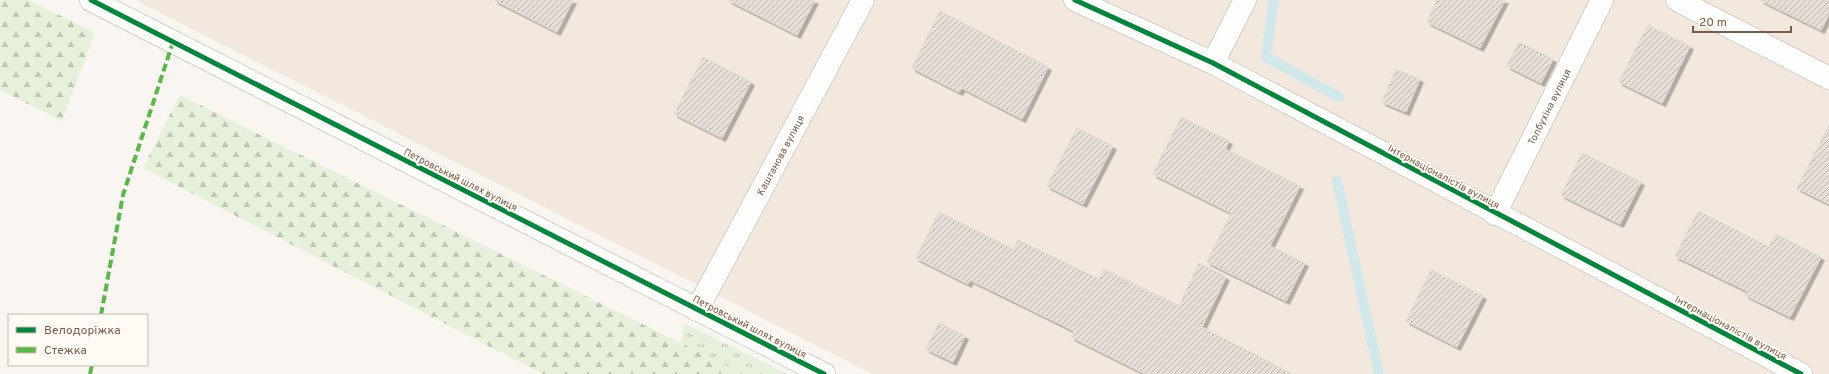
<svg xmlns="http://www.w3.org/2000/svg" width="1829" height="374" viewBox="0 0 1829 374" font-family="Overpass,sans-serif">
	<style>
		.residential { fill: #f2e8de }
		.grass { fill: url(#grass-tufts) }
		.forest { fill: url(#forest-firs) }
		.lines { fill: none; stroke-linecap: round; stroke-linejoin: round }
		.stream { stroke: #d0e8ea; stroke-width: 10 }
		.building { fill: url(#building-hatch); stroke: #e2d8d2; filter: url(#shadow) }
		.street-casing { stroke: #d7d1cb; stroke-width: 24 }
		.secondary-casing { stroke: #d9d2cb; stroke-width: 24 }
		.street { stroke: #fefefd; stroke-width: 22 }
		.secondary { stroke: #fefefd; stroke-width: 22 }
		.quiet { stroke: #58b947; stroke-width: 4; stroke-dasharray: 8 4; stroke-linecap: butt }
		.cycleway-casing { stroke: #fffaf3; stroke-width: 8 }
		.cycleway { stroke: #00873e; stroke-width: 5 }
		.labels { text-anchor: middle; stroke-width: 4; stroke-linejoin: round; paint-order: stroke }
		.street-label { font-size: 10px; fill: #7a5c4d; stroke: #fffaf3 }
	</style>
	<defs>
		<pattern id="grass-tufts" width="24" height="20" patternUnits="userSpaceOnUse"><rect width="24" height="20" fill="#e7f0db"/><path d="M3 7l-1-3M5 7V3M7 7l1-3M15 17l-1-3M17 17v-4M19 17l1-3" fill="none" stroke="#c0c6b4"/></pattern>
		<pattern id="forest-firs" width="22" height="20" patternUnits="userSpaceOnUse"><rect width="22" height="20" fill="#e7f0db"/><path d="M5 1l3.5 6h-7zM16 11l3.5 6h-7z" fill="#c0c6b4"/></pattern>
		<pattern id="building-hatch" width="6" height="6" patternUnits="userSpaceOnUse"><rect width="6" height="6" fill="#e6ded7"/><path d="M-1 1l2-2M0 6l6-6M5 7l2-2" fill="none" stroke="#bfb7b1"/></pattern>
		<filter id="shadow"><feDropShadow dx="3.5" dy="3.5" stdDeviation="0" flood-color="#0004"/></filter>
	</defs>
	<rect width="100%" height="100%" fill="#f9f5f0"/>
	<path class="residential" d="M 135,0 L 1829,0 L 1829,374 L 873,374 Z"/>
	<path class="grass" d="M 684,323 L 787,374 L 676,374 Z"/>
	<g class="forest">
		<path d="M 0,0 L 29,0 L 95,33 L 62,121 L 0,90 Z"/>
		<path d="M 180,95 L 743,374 L 543,374 L 143,168 Z"/>
	</g>
	<g class="lines">
		<g class="stream">
			<path d="M 1274,0 L 1266,57 L 1339,97"/>
			<path d="M 1337,181 L 1379,374"/>
		</g>
	</g>
	<g class="building">
		<path d="M 494,0 L 573,0 L 557,32 Z"/>
		<path d="M 728,0 L 815,0 L 797,35 Z"/>
		<path d="M 1437,0 L 1505,0 L 1480,48 L 1427,22 Z"/>
		<path d="M 1760,0 L 1829,0 L 1829,14 L 1821,30 Z"/>
		<path d="M 940,11 L 1048,67 L 1022,119 L 962,88 L 959,92 L 912,68 Z"/>
		<path d="M 1648,25 L 1690,46 L 1662,103 L 1619,82 Z"/>
		<path d="M 1519,42 L 1553,59 L 1541,83 L 1507,66 Z"/>
		<path d="M 703,57 L 751,82 L 722,138 L 674,114 Z"/>
		<path d="M 1396,69 L 1420,79 L 1406,112 L 1382,102 Z"/>
		<path d="M 1181,117 L 1229,141 L 1225,149 L 1300,186 L 1270,246 L 1305,263 L 1286,301 L 1207,262 L 1231,213 L 1153,174 Z"/>
		<path d="M 1829,125 L 1829,204 L 1797,188 Z"/>
		<path d="M 1077,128 L 1113,146 L 1083,204 L 1047,186 Z"/>
		<path d="M 1582,153 L 1641,182 L 1620,224 L 1561,195 Z"/>
		<path d="M 1698,211 L 1769,247 L 1776,234 L 1821,257 L 1790,317 L 1745,295 L 1747,291 L 1675,256 Z"/>
		<path d="M 939,212 L 1013,249 L 1018,240 L 1099,279 L 1104,269 L 1179,306 L 1199,263 L 1226,277 L 1202,327 L 1292,374 L 1145,374 L 1071,337 L 1074,331 L 970,280 L 968,284 L 916,258 Z"/>
		<path d="M 1431,270 L 1483,296 L 1457,347 L 1406,321 Z"/>
		<path d="M 939,323 L 965,336 L 953,362 L 926,349 Z"/>
	</g>
	<g class="lines">
		<g class="street-casing">
			<g id="street">
				<path d="M 1075,0 L 1213,63 L 1801,374"/>
				<path d="M 1677,0 L 1829,78"/>
				<path d="M 1213,63 L 1245,0"/>
				<path id="s1" d="M 1495,214 L 1602,0"/>
				<path id="s2" d="M 697,310 L 863,0"/>
			</g>
		</g>
		<g class="secondary-casing">
			<path id="secondary" d="M 91,0 L 824,374"/>
		</g>
		<use href="#street" class="street"/>
		<use href="#secondary" class="secondary"/>
		<g class="quiet">
			<path d="M 101,315 L 123,195 L 173,42"/>
			<path d="M 90,374 L 92,365"/>
		</g>
		<g class="cycleway-casing">
			<g id="cycleway">
				<path d="M 91,0 L 824,374"/>
				<path d="M 1075,0 L 1213,63 L 1801,374"/>
			</g>
		</g>
		<use href="#cycleway" class="cycleway"/>
	</g>
	<g class="labels">
		<g class="street-label">
			<text dy="4" stroke="none"><textPath href="#s1" startOffset="120">Толбухіна вулиця</textPath></text>
			<text dy="4" stroke="none"><textPath href="#s2" startOffset="176">Каштанова вулиця</textPath></text>
			<text transform="translate(1444 176) rotate(28)" y="4">Інтернаціоналістів вулиця</text>
			<text transform="translate(461 179) rotate(27)" y="4">Петровський шлях вулиця</text>
			<text transform="translate(750 326) rotate(27)" y="4">Петровський шлях вулиця</text>
			<text transform="translate(1731 327) rotate(28)" y="4">Інтернаціоналістів вулиця</text>
		</g>
	</g>
	<rect x="8" y="314" width="140" height="52" fill="#fffaf3" stroke="#cabbb1"/>
	<rect x="16" y="327" width="20" height="6" fill="#00873e" stroke="#cabbb1"/>
	<text x="44" y="334" font-size="12" fill="#7a5c4d">Велодоріжка</text>
	<rect x="16" y="347" width="20" height="6" fill="#58b947" stroke="#cabbb1"/>
	<text x="44" y="354" font-size="12" fill="#7a5c4d">Стежка</text>
	<path d="M1693 26v6h98v-6" fill="none" stroke="#7a5c4d" stroke-width="2"/>
	<text x="1699" y="26" font-size="12" fill="#7a5c4d" stroke="#fffaf3" stroke-width="3" paint-order="stroke">20 m</text>
</svg>
